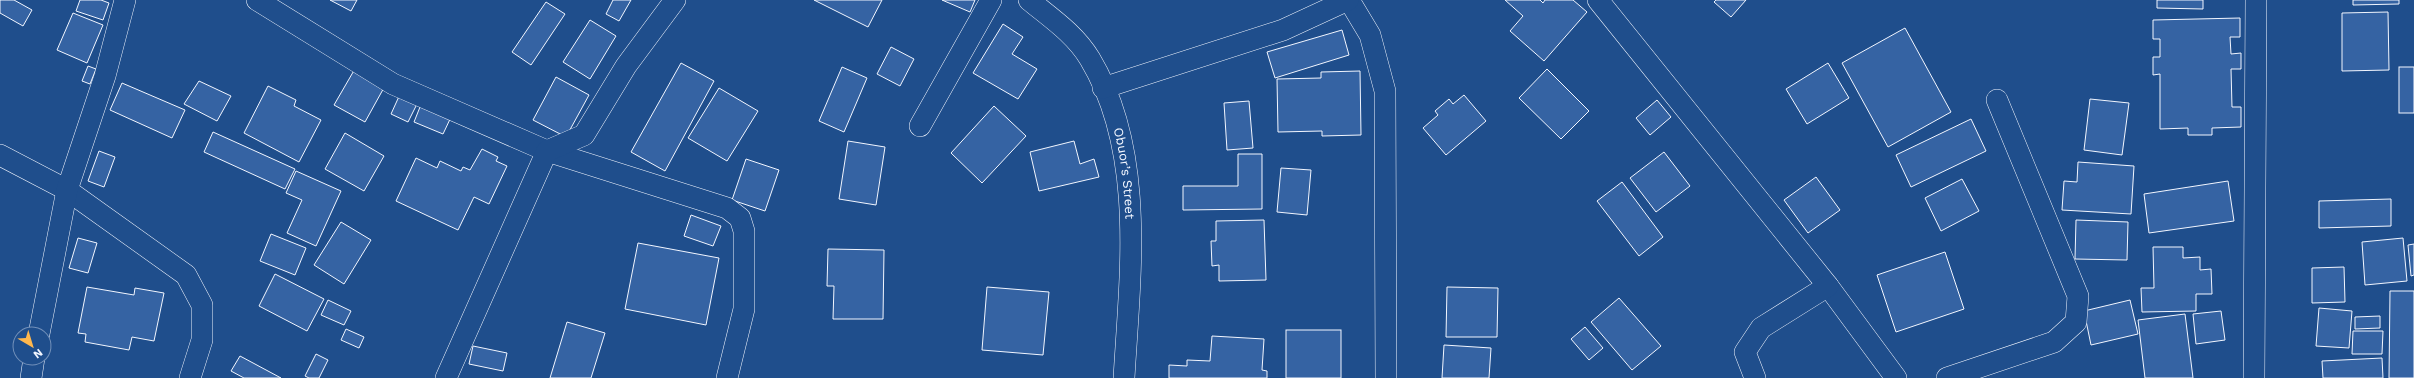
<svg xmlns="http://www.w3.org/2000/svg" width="2414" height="378" viewBox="0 0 2414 378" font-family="'Work Sans',sans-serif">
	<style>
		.building { fill: #3563a3; stroke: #f2f6ff }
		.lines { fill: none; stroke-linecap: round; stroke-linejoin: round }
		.minor-casing { stroke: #f2f6ff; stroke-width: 22 }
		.minor { stroke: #1f4e8c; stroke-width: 21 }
		.labels { text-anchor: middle; stroke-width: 3; stroke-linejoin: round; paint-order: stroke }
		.street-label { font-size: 13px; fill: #f2f6ff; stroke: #1f4e8c }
	</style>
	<rect width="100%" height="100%" fill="#1f4e8c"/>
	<g class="building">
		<path d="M 0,0 L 14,0 L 32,10 L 23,26 L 0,13 Z"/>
		<path d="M 80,0 L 101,0 L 109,3 L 103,20 L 76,11 Z"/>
		<path d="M 330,0 L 357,0 L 351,11 Z"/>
		<path d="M 613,0 L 631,0 L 619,21 L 606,14 Z"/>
		<path d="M 814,0 L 882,0 L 868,27 Z"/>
		<path d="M 942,0 L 975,0 L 970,12 Z"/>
		<path d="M 1505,0 L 1540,0 L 1543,3 L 1545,0 L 1573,0 L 1587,12 L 1544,61 L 1510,31 L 1523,16 Z"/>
		<path d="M 1716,0 L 1746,0 L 1731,17 L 1714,2 Z"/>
		<path d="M 2157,0 L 2203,0 L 2203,9 L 2157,8 Z"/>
		<path d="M 2353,0 L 2399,0 L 2399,4 L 2353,5 Z"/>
		<path d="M 546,2 L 565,14 L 531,65 L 512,52 Z"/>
		<path d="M 2388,12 L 2389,70 L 2342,71 L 2342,13 Z"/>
		<path d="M 73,13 L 103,25 L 87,63 L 57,50 Z"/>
		<path d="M 2240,18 L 2240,37 L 2230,37 L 2231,54 L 2241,53 L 2241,69 L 2231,69 L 2232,107 L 2241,107 L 2241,127 L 2212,128 L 2212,135 L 2188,135 L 2188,128 L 2160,129 L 2160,74 L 2153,75 L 2153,57 L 2160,57 L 2160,39 L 2153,39 L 2153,20 Z"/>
		<path d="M 590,20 L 616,36 L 590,79 L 563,62 Z"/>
		<path d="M 1003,24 L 1023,37 L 1012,54 L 1037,69 L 1018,99 L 973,73 Z"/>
		<path d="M 1905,28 L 1951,112 L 1888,147 L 1842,63 Z"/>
		<path d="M 1342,30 L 1349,55 L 1275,78 L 1267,52 Z"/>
		<path d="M 891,47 L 914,59 L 900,86 L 877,74 Z"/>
		<path d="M 681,63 L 714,81 L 665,171 L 631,152 Z"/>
		<path d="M 1828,63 L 1849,98 L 1807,124 L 1786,89 Z"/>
		<path d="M 88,66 L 96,69 L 90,84 L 82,81 Z"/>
		<path d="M 356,67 L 386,84 L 365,122 L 334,105 Z"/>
		<path d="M 842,67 L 867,78 L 844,132 L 819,121 Z"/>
		<rect x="2399" y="67" width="15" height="46"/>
		<path d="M 1547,69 L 1589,111 L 1561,139 L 1519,98 Z"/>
		<path d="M 1360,71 L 1361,135 L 1322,136 L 1322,131 L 1278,132 L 1277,79 L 1321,78 L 1321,72 Z"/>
		<path d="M 556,77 L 589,95 L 566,137 L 533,120 Z"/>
		<path d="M 199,81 L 231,96 L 217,121 L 184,104 Z"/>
		<path d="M 122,83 L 185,110 L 172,138 L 110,110 Z"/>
		<path d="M 268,86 L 296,100 L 294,106 L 321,120 L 299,162 L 244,133 Z"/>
		<path d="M 719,88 L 758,111 L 727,161 L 688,138 Z"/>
		<path d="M 401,92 L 419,100 L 408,122 L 391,114 Z"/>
		<path d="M 1464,95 L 1486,121 L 1446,155 L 1423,128 L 1438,115 L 1435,111 L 1449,99 L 1453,104 Z"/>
		<path d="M 2090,99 L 2129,103 L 2122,155 L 2084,150 Z"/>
		<path d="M 1657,100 L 1671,117 L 1650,135 L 1636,118 Z"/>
		<path d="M 1249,101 L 1253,148 L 1227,150 L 1224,103 Z"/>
		<path d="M 422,102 L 452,115 L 443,134 L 414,122 Z"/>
		<path d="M 994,106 L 1026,136 L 982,183 L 951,153 Z"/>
		<path d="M 1971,119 L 1986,151 L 1911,187 L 1896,155 Z"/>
		<path d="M 213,132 L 295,169 L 285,189 L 204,152 Z"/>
		<path d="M 345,133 L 384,156 L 364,191 L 325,169 Z"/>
		<path d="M 848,141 L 885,147 L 876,205 L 839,199 Z"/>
		<path d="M 1074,141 L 1080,164 L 1094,159 L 1099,177 L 1039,191 L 1030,152 Z"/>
		<path d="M 482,149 L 498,157 L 496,161 L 507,166 L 489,204 L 474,197 L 458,230 L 396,201 L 416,158 L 437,168 L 440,161 L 461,171 L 463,167 L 470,170 Z"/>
		<path d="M 99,151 L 115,157 L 104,187 L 88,181 Z"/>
		<path d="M 1664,152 L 1690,186 L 1656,212 L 1630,178 Z"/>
		<path d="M 1238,154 L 1262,154 L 1262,209 L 1183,210 L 1183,186 L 1238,186 Z"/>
		<path d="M 746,159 L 779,170 L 765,211 L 732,200 Z"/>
		<path d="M 2078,162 L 2134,166 L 2131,214 L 2062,210 L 2064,181 L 2077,182 Z"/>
		<path d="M 1281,168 L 1311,170 L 1307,215 L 1277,212 Z"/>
		<path d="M 296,171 L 341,191 L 316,246 L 287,233 L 302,200 L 286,193 Z"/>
		<path d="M 1816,177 L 1840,210 L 1808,233 L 1784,200 Z"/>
		<path d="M 1962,179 L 1979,211 L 1941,231 L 1925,198 Z"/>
		<path d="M 2228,181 L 2234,221 L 2149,233 L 2144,194 Z"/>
		<path d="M 1622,182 L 1663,237 L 1639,256 L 1597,201 Z"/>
		<path d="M 2391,199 L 2391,226 L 2319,228 L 2319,201 Z"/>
		<path d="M 691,215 L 721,226 L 713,246 L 684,236 Z"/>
		<path d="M 1264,220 L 1266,280 L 1219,281 L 1219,265 L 1212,266 L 1211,241 L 1216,241 L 1216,221 Z"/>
		<path d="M 2076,220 L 2128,222 L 2127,260 L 2075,259 Z"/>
		<path d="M 341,222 L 371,240 L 344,284 L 314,265 Z"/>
		<path d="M 271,234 L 306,248 L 295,275 L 260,261 Z"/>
		<path d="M 78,238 L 97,243 L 88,273 L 69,268 Z"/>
		<path d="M 2403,238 L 2407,281 L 2365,285 L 2362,242 Z"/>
		<path d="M 638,243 L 719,258 L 706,325 L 625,309 Z"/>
		<path d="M 2414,244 L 2414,275 L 2411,276 L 2408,245 Z"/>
		<path d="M 2153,247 L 2183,247 L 2183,258 L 2200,257 L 2200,270 L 2211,269 L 2212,294 L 2196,294 L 2196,311 L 2142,312 L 2141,288 L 2154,288 Z"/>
		<path d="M 828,249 L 884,250 L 883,319 L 833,319 L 834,286 L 827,286 Z"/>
		<path d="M 1945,252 L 1964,309 L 1896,332 L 1877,275 Z"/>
		<path d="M 2344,267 L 2345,302 L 2312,303 L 2312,268 Z"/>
		<path d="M 275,274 L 324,299 L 307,331 L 259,306 Z"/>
		<path d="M 87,287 L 134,295 L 135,288 L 164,293 L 154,341 L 132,337 L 129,350 L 85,342 L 86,334 L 78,333 Z"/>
		<path d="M 987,287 L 1049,292 L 1043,355 L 982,350 Z"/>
		<path d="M 1447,287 L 1498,288 L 1497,337 L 1446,337 Z"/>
		<path d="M 2390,291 L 2414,291 L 2414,378 L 2389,378 Z"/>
		<path d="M 1619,298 L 1661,346 L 1632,370 L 1591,322 Z"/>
		<path d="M 328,300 L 351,311 L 344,325 L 321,315 Z"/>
		<path d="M 2130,300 L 2138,334 L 2091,345 L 2084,311 Z"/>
		<path d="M 2319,308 L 2352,311 L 2349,348 L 2316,346 Z"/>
		<path d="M 2221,311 L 2225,340 L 2196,344 L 2193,314 Z"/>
		<path d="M 2185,314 L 2193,378 L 2145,378 L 2138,320 Z"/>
		<path d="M 2380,316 L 2380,328 L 2355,329 L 2355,317 Z"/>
		<path d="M 567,322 L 605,333 L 591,378 L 550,378 Z"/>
		<path d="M 1585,327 L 1603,348 L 1589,360 L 1571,339 Z"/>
		<path d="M 346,329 L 364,337 L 359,348 L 341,340 Z"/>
		<rect x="1286" y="330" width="55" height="48"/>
		<path d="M 2353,331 L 2383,331 L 2382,354 L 2352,354 Z"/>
		<path d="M 1212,336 L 1264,339 L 1262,370 L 1267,371 L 1267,378 L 1169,378 L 1169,365 L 1187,366 L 1187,360 L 1210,361 Z"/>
		<path d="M 1444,345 L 1491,348 L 1489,378 L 1442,378 Z"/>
		<path d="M 473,346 L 507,353 L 503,371 L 469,364 Z"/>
		<path d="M 316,354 L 328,360 L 319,378 L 309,378 L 305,376 Z"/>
		<path d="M 240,356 L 281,378 L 244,378 L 231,371 Z"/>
		<path d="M 2382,358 L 2383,378 L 2323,378 L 2322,361 Z"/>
	</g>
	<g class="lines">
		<g class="minor-casing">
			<g id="minor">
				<path d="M 257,0 L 393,84 L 547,151 L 727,208 L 740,218 L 744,231 L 744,309 L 727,378"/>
				<path id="s1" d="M 1029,0 C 1051,18 1075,34 1090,59 C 1146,152 1130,275 1124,378"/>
				<path d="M 1349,0 L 1370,35 L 1385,91 L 1386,378"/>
				<path d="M 1598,0 L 1828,286 L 1896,378"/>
				<path d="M 1103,88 L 1283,30 L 1348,0"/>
				<path d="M 920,126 L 991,0"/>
				<path d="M 0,155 L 67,190 L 186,275 L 202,305 L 202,340 L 190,378"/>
				<path d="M 39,334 L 67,190 L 105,76 L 125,0"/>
				<path d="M 31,378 L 34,358"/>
				<path d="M 446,378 L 547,151 L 584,135 L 626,66 L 675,0"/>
				<path d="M 1755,378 L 1745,352 L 1761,328 L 1828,286"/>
				<path d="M 1947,378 L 2054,342 L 2076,322 L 2078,296 L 1997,100"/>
				<path d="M 2254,378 L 2256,0"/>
			</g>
		</g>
		<use href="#minor" class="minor"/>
	</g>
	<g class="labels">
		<g class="street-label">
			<text dy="5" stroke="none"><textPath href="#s1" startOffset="206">Obuor’s Street</textPath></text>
		</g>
	</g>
	<g transform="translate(32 346) rotate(142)"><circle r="19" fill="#1f4e8c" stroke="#7391ba"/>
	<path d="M0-3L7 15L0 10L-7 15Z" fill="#ffb74d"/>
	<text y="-6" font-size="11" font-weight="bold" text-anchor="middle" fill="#f2f6ff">N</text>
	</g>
</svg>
